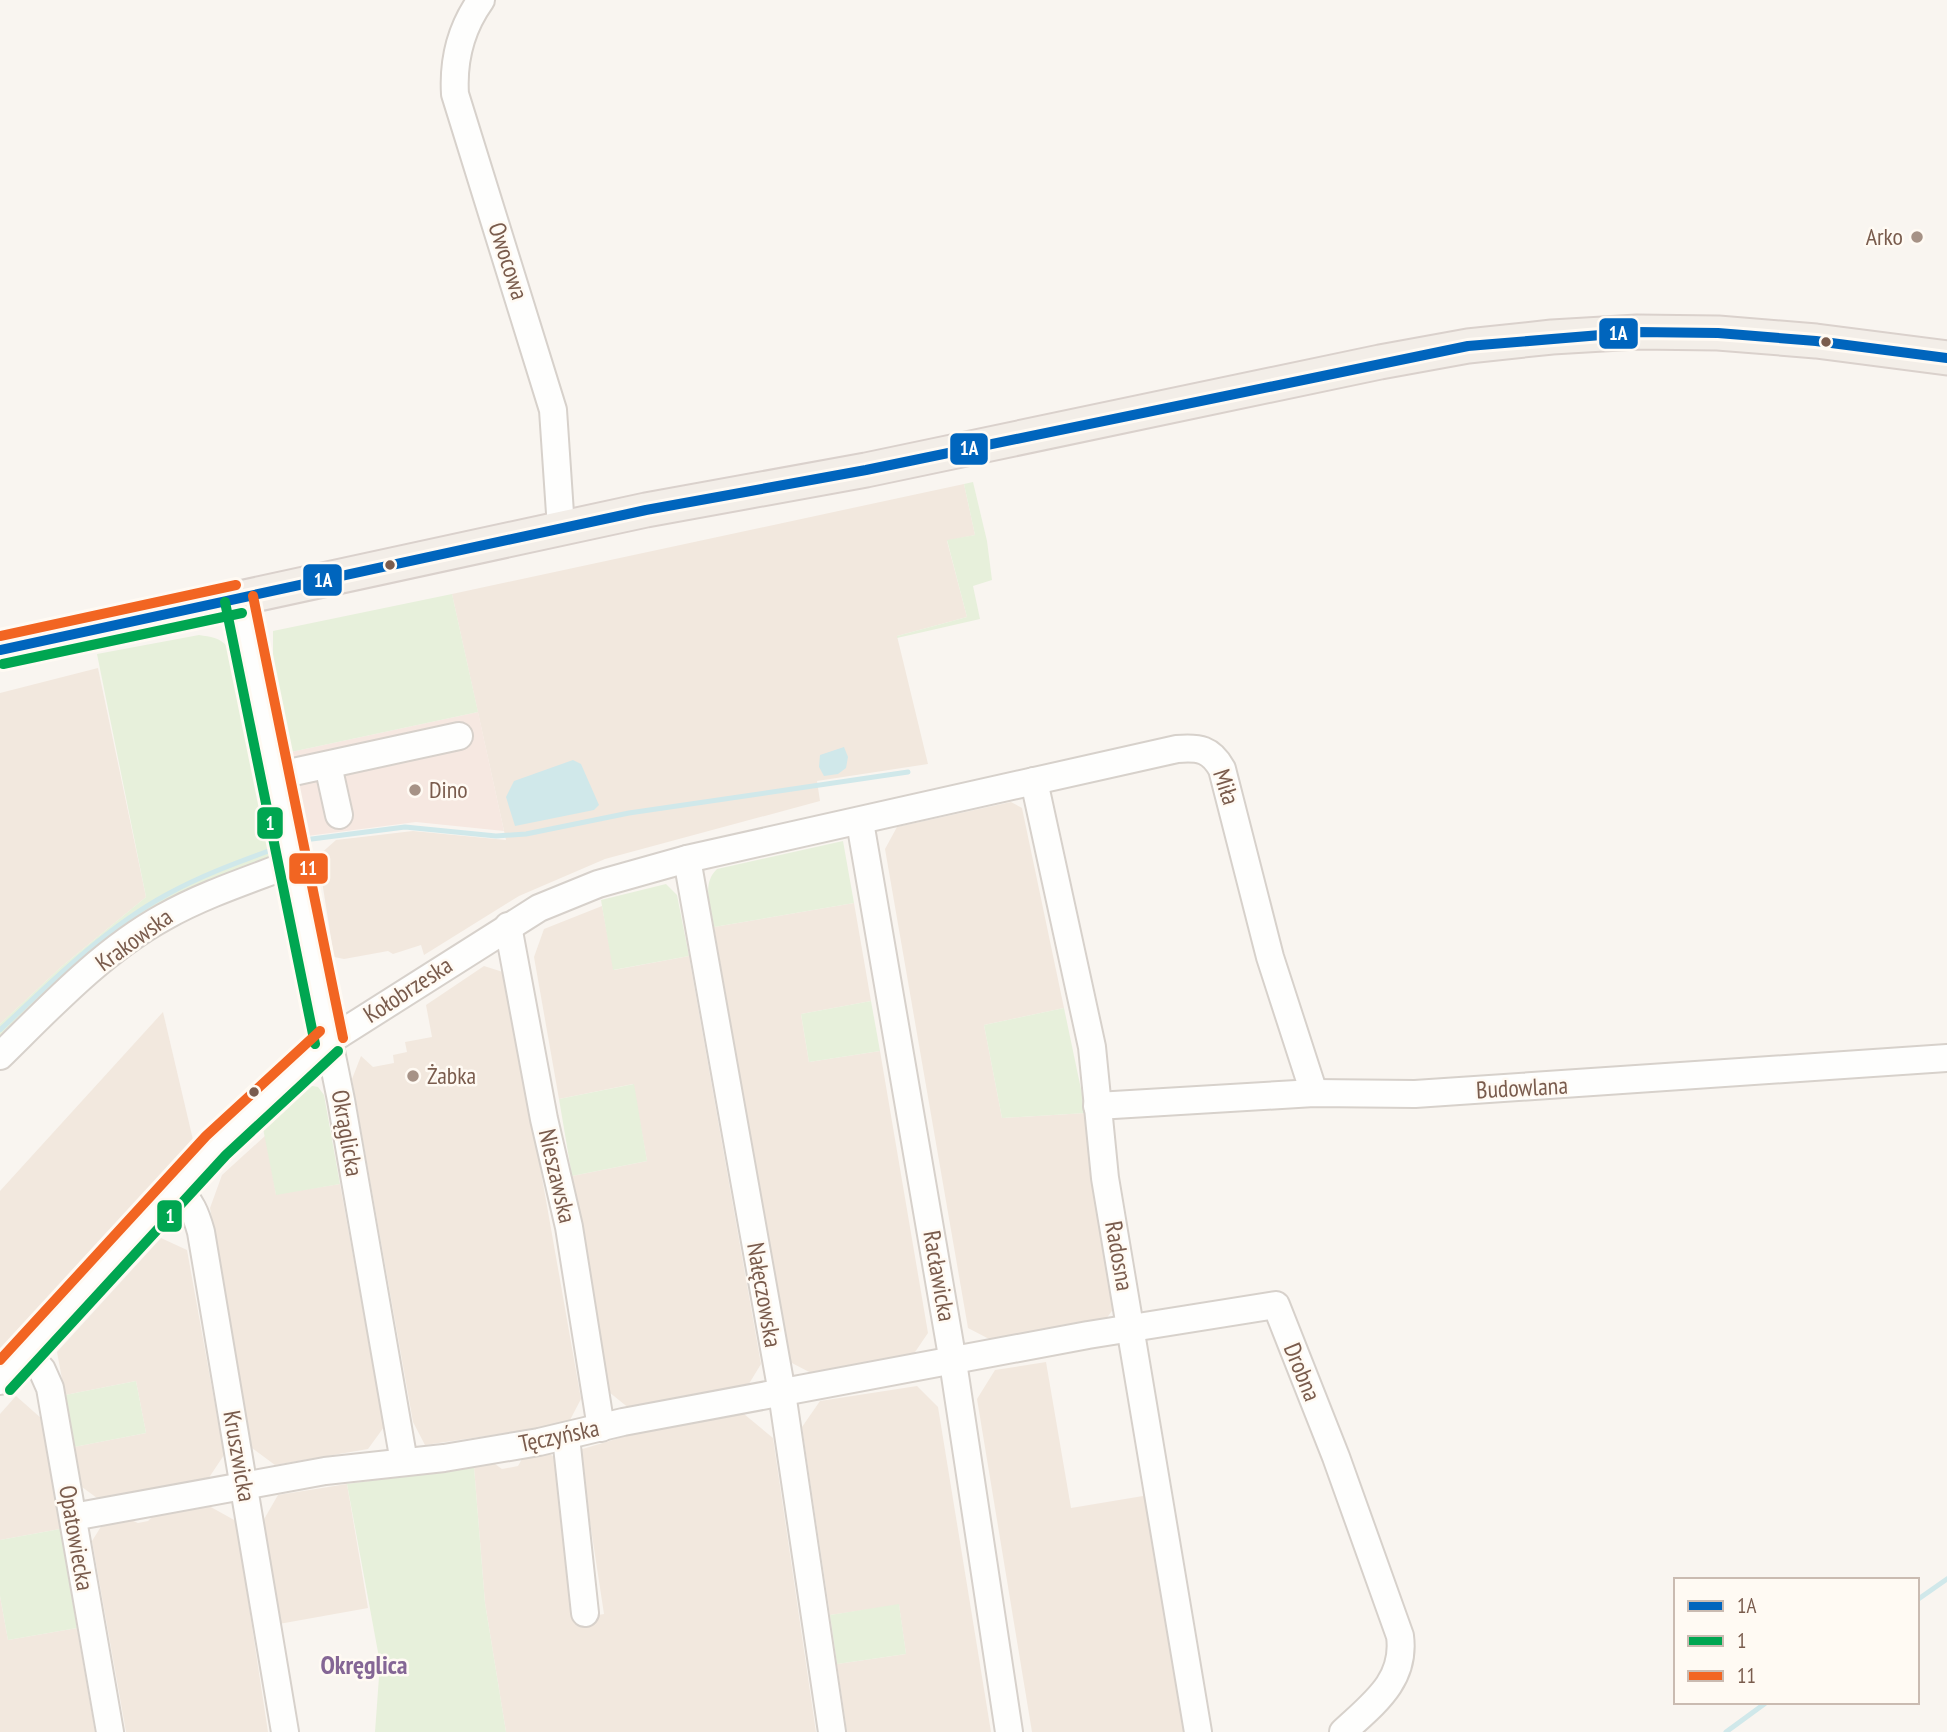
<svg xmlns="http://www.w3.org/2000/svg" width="1947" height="1732" viewBox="0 0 1947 1732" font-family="'PT Sans Narrow',sans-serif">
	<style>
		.residential { fill: #f2e8de }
		.commercial { fill: #f6e8e1 }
		.green { fill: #e7f0db }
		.water { fill: #d0e8ea }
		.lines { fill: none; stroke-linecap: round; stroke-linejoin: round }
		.stream { stroke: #d0e8ea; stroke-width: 5 }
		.minor-casing { stroke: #d7d1cb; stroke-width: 30 }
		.major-casing { stroke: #dad1cc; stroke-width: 37 }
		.minor { stroke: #fefefd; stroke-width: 26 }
		.major { stroke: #f3eee8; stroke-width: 33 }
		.bus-1-casing { stroke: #fffaf3; stroke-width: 16 }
		.bus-2-casing { stroke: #fffaf3; stroke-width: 16 }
		.bus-3-casing { stroke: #fffaf3; stroke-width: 16 }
		.bus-1 { stroke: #0065bd; stroke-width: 10 }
		.bus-2 { stroke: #00a651; stroke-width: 10 }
		.bus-3 { stroke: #f26522; stroke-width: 10 }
		.poi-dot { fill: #a69286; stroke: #fffaf3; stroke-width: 2.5 }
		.bus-dot { fill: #7a5c4d; stroke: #fffaf3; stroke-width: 2.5 }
		.labels { text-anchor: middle; stroke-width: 5; stroke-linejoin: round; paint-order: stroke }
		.poi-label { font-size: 24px; fill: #7a5c4d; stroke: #fffaf3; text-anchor: start }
		.street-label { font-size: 24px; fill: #7a5c4d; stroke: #fffaf3 }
		.neighbourhood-label { font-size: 26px; font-weight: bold; fill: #846695; stroke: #fffaf3 }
		.line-badge { stroke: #fffaf3; stroke-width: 2.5 }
		.badge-label { font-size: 19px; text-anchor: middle; font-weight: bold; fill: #fff }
	</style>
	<rect width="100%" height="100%" fill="#f9f5f0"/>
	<g class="residential">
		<path d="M 964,484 L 975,535 L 947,541 L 967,617 L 897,636 L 928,764 L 817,781 L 820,801 L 605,859 L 519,896 L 424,955 L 421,945 L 393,954 L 388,951 L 344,959 L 334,957 L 318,856 L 336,840 L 413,831 L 506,840 L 452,594 Z"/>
		<path d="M 98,668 L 146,897 L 61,967 L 0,1024 L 0,693 Z"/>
		<path d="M 1011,802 L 1022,808 L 1064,1008 L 984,1025 L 1002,1118 L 1086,1113 L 1093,1153 L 1089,1159 L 1090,1168 L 1096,1172 L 1117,1304 L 1106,1319 L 991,1340 L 968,1328 L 885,849 L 897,827 Z"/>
		<path d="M 854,903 L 871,1001 L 801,1014 L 809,1062 L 880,1051 L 928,1333 L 913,1355 L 813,1374 L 790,1362 L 714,927 Z"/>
		<path d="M 602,906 L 614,970 L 689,956 L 761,1364 L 747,1387 L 630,1409 L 609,1392 L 572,1176 L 647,1161 L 633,1084 L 559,1099 L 534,957 L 544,929 Z"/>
		<path d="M 484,966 L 506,973 L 581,1399 L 570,1420 L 560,1425 L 425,1445 L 413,1422 L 352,1079 L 361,1056 L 373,1067 L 394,1063 L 393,1055 L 407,1052 L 405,1042 L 432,1037 L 426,1005 Z"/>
		<path d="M 163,1012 L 194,1144 L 0,1353 L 0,1191 Z"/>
		<path d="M 266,1135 L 276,1194 L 340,1184 L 384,1427 L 368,1449 L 275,1465 L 252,1448 L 210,1208 L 222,1175 Z"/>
		<path d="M 161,1238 L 187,1250 L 224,1455 L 208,1479 L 97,1498 L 82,1487 L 74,1447 L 146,1433 L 136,1381 L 65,1395 L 57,1352 Z"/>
		<path d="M 1046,1362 L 1071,1508 L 1149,1495 L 1168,1611 L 1164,1615 L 1166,1628 L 1172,1631 L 1183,1725 L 1189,1732 L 1032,1732 L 977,1399 L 995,1370 Z"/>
		<path d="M 917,1386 L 938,1407 L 991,1732 L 847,1732 L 837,1664 L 906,1654 L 899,1605 L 830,1615 L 802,1427 L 820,1401 Z"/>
		<path d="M 16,1396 L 42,1419 L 60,1529 L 0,1540 L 0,1414 Z"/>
		<path d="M 744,1414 L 773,1438 L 816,1732 L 506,1732 L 485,1603 L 474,1467 L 495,1464 L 502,1469 L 518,1466 L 522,1459 L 550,1454 L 559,1461 L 579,1618 L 604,1614 L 579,1450 L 633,1434 Z"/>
		<path d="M 347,1484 L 368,1608 L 279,1624 L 263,1521 L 278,1495 Z"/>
		<path d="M 209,1506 L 236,1521 L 268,1732 L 126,1732 L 92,1541 L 102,1525 L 131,1520 L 138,1523 L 148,1521 L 153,1516 Z"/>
		<path d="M 0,1596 L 8,1640 L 77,1628 L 95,1732 L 0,1732 Z"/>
	</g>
	<path class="commercial" d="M 478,712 L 504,831 L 416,822 L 307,836 L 291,752 Z"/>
	<g class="green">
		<path d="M 973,482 L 987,541 L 992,580 L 973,586 L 980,619 L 897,638 L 897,636 L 967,617 L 947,540 L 975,535 L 964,484 Z"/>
		<path d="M 452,594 L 478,712 L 291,752 L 273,658 L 273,631 Z"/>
		<path d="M 199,635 C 211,637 219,637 228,647 C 248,670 264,803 270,840 L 278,863 L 230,880 L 0,1049 L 0,1024 L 61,967 L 146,897 L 97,654 Z"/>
		<path d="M 843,841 L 854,903 L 714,927 C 711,907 701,884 717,869 Z"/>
		<path d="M 666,884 L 677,895 L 689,956 L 613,970 L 601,900 Z"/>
		<path d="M 871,1001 L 880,1051 L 809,1062 L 801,1014 Z"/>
		<path d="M 1064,1008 L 1086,1113 L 1002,1118 L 984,1025 Z"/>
		<path d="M 634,1084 L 647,1161 L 572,1176 L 559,1099 Z"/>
		<path d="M 307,1085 L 318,1087 L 324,1095 L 340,1184 L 276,1195 L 262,1123 L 298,1089 Z"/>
		<path d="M 136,1381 L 146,1433 L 74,1447 L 65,1395 Z"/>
		<path d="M 474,1467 L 485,1603 L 506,1732 L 375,1732 L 380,1663 L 347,1484 Z"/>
		<path d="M 60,1529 L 77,1628 L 8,1640 L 0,1596 L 0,1540 Z"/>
		<path d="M 899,1604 L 906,1654 L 837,1664 L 830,1615 Z"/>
	</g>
	<g class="water">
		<path d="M 844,747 L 848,757 L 846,768 L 838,774 L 824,776 L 819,767 L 820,755 Z"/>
		<path d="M 573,760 L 581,764 L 599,805 L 594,810 L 515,826 L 506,797 L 514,781 Z"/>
	</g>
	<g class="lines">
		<g class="stream">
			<path d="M 304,840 L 405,827 L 496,836 L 526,834 L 629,813 L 908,772"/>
			<path d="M 0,1030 C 51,982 104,929 166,895 C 200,876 238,862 274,849"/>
			<path d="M 1917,1600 L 1947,1579"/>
			<path d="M 1726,1732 L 1767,1702"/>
		</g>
		<g class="minor-casing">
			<g id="minor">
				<path d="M 481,0 C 461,28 453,61 455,94 L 553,410 L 561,528"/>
				<path d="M 239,599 L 341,1100 L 404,1462"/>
				<path d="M 328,765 L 339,815"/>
				<path d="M 275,776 L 459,736"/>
				<path d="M 1034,781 L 1092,1047 L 1105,1178 L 1198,1732"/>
				<path d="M 860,822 L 953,1362 L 1009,1732"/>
				<path d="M 687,859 L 782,1393 L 832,1732"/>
				<path d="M 508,926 L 544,1119 L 569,1227 L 601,1428"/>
				<path d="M 0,1056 C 50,1007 102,951 164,917 C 205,894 249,880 293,863"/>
				<path d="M 1097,1106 L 1314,1093 L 1415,1094 L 1947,1058"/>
				<path d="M 176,1188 C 191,1201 196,1214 201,1232 L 285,1732"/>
				<path d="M 26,1352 L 42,1370 L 50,1388 L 110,1732"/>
				<path d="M 0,1381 L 176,1188 L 286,1078 L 329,1041 L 539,908 L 598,884 L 687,859 L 1177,749 C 1199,747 1211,749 1222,769 L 1270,957 L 1314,1093"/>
				<path d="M 566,1437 L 585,1613"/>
				<path d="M 73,1517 L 325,1471 L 444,1458 L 539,1442 L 623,1422 L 1088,1335 L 1276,1305 L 1336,1457 L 1400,1636 C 1406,1681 1373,1704 1343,1732"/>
			</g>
		</g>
		<g class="major-casing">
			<path id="major" d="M 0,650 L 646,510 L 866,470 L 1380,362 L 1468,346 L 1552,337 L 1637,332 L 1718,333 L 1816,341 L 1947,358"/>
		</g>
		<use href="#minor" class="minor"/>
		<use href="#major" class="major"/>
		<g class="bus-1-casing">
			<path id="bus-1" d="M 0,650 L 646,510 L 866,470 L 1468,346 L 1637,332 L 1718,333 L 1816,341 L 1947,358"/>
		</g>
		<g class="bus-2-casing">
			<g id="bus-2">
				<path d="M 225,602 L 315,1044"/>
				<path d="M 3,664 L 242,613"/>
				<path d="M 10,1390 L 226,1155 L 338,1051"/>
			</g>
		</g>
		<g class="bus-3-casing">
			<g id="bus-3">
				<path d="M 253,596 L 343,1038"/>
				<path d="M 0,636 L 236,585"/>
				<path d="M 0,1360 L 206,1136 L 320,1031"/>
			</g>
		</g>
		<use href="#bus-1" class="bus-1"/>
		<use href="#bus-2" class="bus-2"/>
		<use href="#bus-3" class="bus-3"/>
	</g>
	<g class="poi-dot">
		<circle cx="1917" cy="237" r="7"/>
		<circle cx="415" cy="790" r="7"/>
		<circle cx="413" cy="1076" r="7"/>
	</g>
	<g class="bus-dot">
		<circle cx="1826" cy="342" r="6"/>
		<circle cx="390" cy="565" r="6"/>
		<circle cx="254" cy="1092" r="6"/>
	</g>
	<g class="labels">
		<g class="poi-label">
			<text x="1903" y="245" text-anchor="end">Arko</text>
			<text x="429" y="798">Dino</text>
			<text x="427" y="1084">Żabka</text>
		</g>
		<g class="street-label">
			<text transform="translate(508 261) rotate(72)" y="8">Owocowa</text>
			<text transform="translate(1226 787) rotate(72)" y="8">Miła</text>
			<text transform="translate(134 940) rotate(-36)" y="8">Krakowska</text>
			<text transform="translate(408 990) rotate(-33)" y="8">Kołobrzeska</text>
			<text transform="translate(1522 1088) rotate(-3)" y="8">Budowlana</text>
			<text transform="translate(347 1133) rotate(80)" y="8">Okrąglicka</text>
			<text transform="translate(557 1176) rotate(77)" y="8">Nieszawska</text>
			<text transform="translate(1119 1256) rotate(80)" y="8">Radosna</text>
			<text transform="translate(939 1276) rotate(80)" y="8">Racławicka</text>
			<text transform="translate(764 1295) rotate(80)" y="8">Nałęczowska</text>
			<text transform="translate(1302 1372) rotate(68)" y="8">Drobna</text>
			<text transform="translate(559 1436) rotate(-12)" y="8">Tęczyńska</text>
			<text transform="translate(239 1456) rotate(80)" y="8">Kruszwicka</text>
			<text transform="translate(76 1538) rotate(80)" y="8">Opatowiecka</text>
		</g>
		<g class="neighbourhood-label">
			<text x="364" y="1674">Okręglica</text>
		</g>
	</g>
	<g class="line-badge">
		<rect x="1598" y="317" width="41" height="33" rx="7" fill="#0065bd"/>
		<rect x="949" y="432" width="40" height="34" rx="7" fill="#0065bd"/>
		<rect x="302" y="563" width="41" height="34" rx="7" fill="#0065bd"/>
		<rect x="256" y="806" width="28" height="34" rx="7" fill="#00a651"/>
		<rect x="288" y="852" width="41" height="33" rx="7" fill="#f26522"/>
		<rect x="156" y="1199" width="27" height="34" rx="7" fill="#00a651"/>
	</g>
	<g class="badge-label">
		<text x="1618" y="340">1A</text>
		<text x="969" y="455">1A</text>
		<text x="323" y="587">1A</text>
		<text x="270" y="830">1</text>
		<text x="308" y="875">11</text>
		<text x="170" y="1223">1</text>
	</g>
	<rect x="1674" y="1578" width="245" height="126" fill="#fffaf3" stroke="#cabbb1" stroke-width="2"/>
	<rect x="1688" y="1601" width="35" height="10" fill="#0065bd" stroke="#cabbb1" stroke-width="2"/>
	<text x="1737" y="1613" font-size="21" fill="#7a5c4d">1A</text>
	<rect x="1688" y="1636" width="35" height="10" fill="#00a651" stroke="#cabbb1" stroke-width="2"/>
	<text x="1737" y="1648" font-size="21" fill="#7a5c4d">1</text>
	<rect x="1688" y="1671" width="35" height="10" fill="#f26522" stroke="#cabbb1" stroke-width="2"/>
	<text x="1737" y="1683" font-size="21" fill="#7a5c4d">11</text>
</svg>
